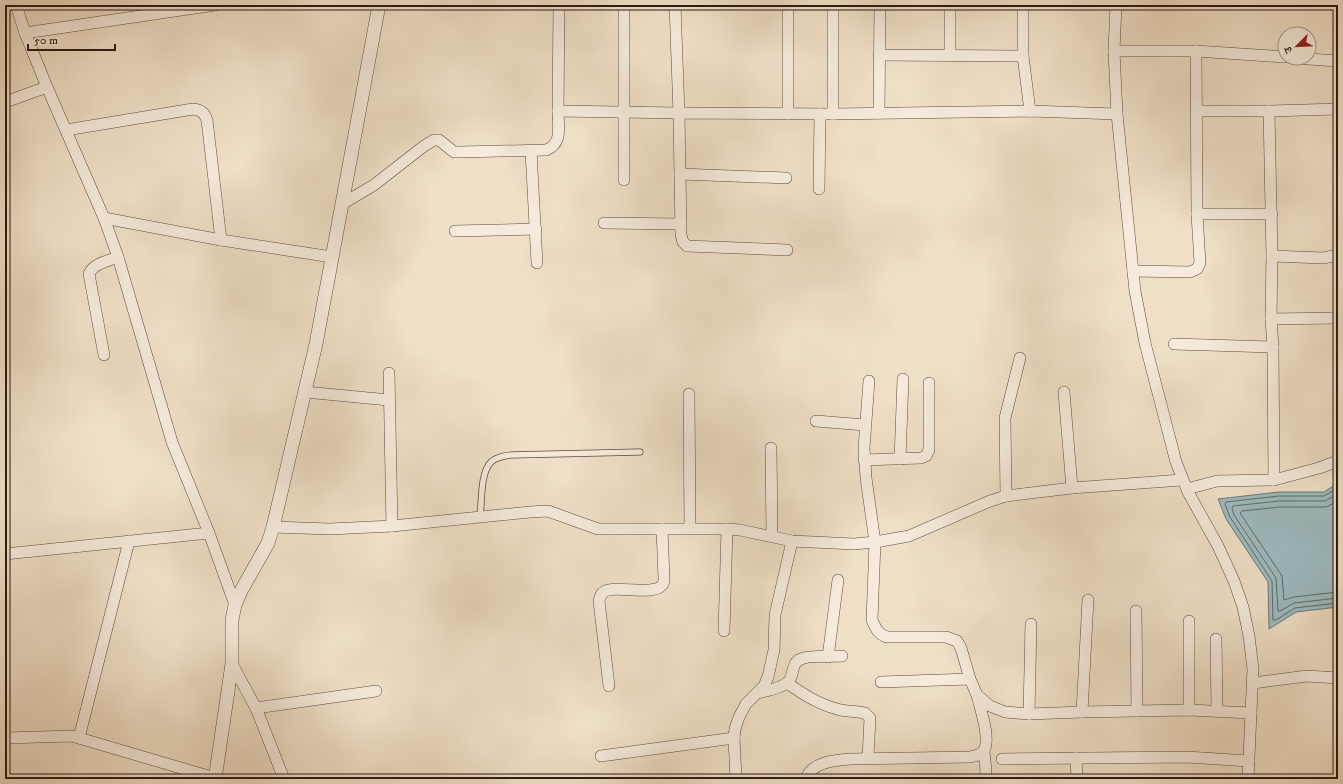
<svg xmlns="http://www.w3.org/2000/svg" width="1343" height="784" viewBox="0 0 1343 784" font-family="'IM FELL DW Pica','Noto Serif Devanagari',serif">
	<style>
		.water { fill: #9dbabf; stroke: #6f7a79 }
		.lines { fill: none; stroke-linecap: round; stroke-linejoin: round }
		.shore { stroke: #646a68; stroke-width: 1 }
		.service-casing { stroke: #5b4b3e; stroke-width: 7 }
		.minor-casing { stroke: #5b4b3e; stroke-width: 12 }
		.tertiary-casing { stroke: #5b4b3e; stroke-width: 14 }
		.service { stroke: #f5eadb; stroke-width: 5.5 }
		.minor { stroke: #f5eadb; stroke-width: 11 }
		.tertiary { stroke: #f5eadb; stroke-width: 13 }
	</style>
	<rect width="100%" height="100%" fill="#efdfc7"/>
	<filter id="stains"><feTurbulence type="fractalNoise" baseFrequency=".005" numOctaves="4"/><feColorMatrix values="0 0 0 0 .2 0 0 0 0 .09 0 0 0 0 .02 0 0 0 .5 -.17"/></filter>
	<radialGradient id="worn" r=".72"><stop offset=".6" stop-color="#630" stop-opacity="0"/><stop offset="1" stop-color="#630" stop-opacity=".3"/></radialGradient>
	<path class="water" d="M 1338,483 L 1338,607 L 1296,612 L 1269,629 L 1268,582 L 1226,519 L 1218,499 L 1279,492 L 1324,492 Z"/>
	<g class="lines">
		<g class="shore">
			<path d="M 1338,488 L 1324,496 L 1279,496 L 1226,502 L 1225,504 L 1230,517 L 1272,581 L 1273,620 L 1276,620 L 1295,608 L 1338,603"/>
			<path d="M 1338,494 L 1325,501 L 1279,501 L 1233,506 L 1232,508 L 1234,515 L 1276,578 L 1278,611 L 1280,611 L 1294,603 L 1338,598"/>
			<path d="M 1338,501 L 1326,507 L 1280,507 L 1242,511 L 1240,513 L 1282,576 L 1284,600 L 1294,597 L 1338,592"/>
		</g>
		<g class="service-casing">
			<path id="service" d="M 480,517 C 482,502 480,473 491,462 C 496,457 504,456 511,455 L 640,452"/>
		</g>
		<g class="minor-casing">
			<g id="minor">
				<path d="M 16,5 L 25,33 L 47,87 L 104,218 L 118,257 L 172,442 L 209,533 L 235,605"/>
				<path d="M 559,5 L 558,111 L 679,113 L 675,5"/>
				<path d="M 788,5 L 788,114"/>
				<path d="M 833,5 L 833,114"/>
				<path d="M 1023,5 L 1023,56 L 1030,111"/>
				<path d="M 1116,5 L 1114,51 L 1117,114 L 1135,291 L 1145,343 L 1176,462 L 1188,492 L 1218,546 L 1234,581 L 1243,607 L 1249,636 L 1253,669 L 1248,779"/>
				<path d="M 25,33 L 215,5"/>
				<path d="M 1114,51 L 1196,51 L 1285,57"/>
				<path d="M 879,55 L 1023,56"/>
				<path d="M 950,55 L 950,5"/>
				<path d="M 1294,58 L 1338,61"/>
				<path d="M 5,102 L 47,87"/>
				<path d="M 1196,111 L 1269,111 L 1338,109"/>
				<path d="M 1269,111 L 1272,256 L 1271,319 L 1273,347 L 1274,480"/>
				<path d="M 879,113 L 880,5"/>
				<path d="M 66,130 L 193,109 C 201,110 204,112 207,120 L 221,240"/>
				<path d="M 531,151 L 537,263"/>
				<path d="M 680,174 L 786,178"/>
				<path d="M 624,180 L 624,5"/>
				<path d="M 819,189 L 820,114"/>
				<path d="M 342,204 L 374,185 L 424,146 L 434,140 L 439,140 L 454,152 L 461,152 L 546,150 C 563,144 558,126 558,111"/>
				<path d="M 1197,214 L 1272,214"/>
				<path d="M 104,218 L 221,240 L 332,257"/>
				<path d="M 604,223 L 681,224"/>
				<path d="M 455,231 L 536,229"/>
				<path d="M 787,250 L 687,246 L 683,242 L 681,235 L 679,113 L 833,114 L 1030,111 L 1117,114"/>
				<path d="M 1272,256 L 1323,258 L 1338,255"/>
				<path d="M 1133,271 L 1190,272 L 1197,269 L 1200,263 L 1197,214 L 1196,51"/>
				<path d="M 1271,319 L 1338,318"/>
				<path d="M 1174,344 L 1273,347"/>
				<path d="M 104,355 L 89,274 C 94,263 108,261 118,257"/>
				<path d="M 389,373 L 392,526"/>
				<path d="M 869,381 L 864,448 L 866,478 L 875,542 L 872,620 C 876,629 878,634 887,637 L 946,637 L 957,641 L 961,648 L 970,679 L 977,695 L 990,706 L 1005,712 L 1029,714 L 1082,712 L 1189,710 L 1251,713"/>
				<path d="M 305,392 L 389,400"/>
				<path d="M 1064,392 L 1072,488"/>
				<path d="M 689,394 L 690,528"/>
				<path d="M 816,421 L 865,425"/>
				<path d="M 771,448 L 772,536"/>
				<path d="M 900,459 L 903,379"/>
				<path d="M 864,460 L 921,458 L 926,456 L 929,450 L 929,383"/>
				<path d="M 1187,489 L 1217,481 L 1274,480 L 1319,468 L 1338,461"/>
				<path d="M 1006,496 L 1005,418 L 1020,358"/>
				<path d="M 273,527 L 330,529 L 392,526 L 530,512 L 548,511 L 598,529 L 727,529 L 740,530 L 792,541 L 854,544 L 875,542 L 909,536 L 990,501 L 1006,496 L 1072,488 L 1182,480"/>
				<path d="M 5,554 L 209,533"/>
				<path d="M 1136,611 L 1137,711"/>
				<path d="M 1189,621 L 1189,710"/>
				<path d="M 724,631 L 727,529"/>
				<path d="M 1216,639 L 1217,711"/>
				<path d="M 828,657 L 838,580"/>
				<path d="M 232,664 L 256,708 L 284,779"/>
				<path d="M 881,682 L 970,679"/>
				<path d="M 787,683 C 803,694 818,704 837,709 C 846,712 856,711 865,713 L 870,718 L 868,758"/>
				<path d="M 1253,683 L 1307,676 L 1338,678"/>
				<path d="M 609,686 L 599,601 C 600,597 601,593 605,591 C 617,585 656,597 663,584 C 664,582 664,580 664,578 L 662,529"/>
				<path d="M 757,693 C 766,691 779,689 787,683 C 795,677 790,663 801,659 C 810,655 831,657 842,656"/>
				<path d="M 256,708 L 376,691"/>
				<path d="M 1082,712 L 1088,600"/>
				<path d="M 1029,714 L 1031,624"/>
				<path d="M 5,738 L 72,736 L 215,778"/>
				<path d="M 79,738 L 129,541"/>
				<path d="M 984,752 L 986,770 L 985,779"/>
				<path d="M 601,756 L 734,738"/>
				<path d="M 1076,758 L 1077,779"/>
				<path d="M 1002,759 L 1187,757 L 1249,761"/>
				<path d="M 736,779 L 734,738 L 735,729 L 739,717 L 746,704 L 764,686 L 768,677 L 774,650 L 775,615 L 792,541"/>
				<path d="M 806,779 C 811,762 836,760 850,759 L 970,757 C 975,756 981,755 984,750 C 991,739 980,708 977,695"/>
			</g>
		</g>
		<g class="tertiary-casing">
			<path id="tertiary" d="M 215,779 L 232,664 L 232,620 L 235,605 L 241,591 L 268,543 L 273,527 L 316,344 L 379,5"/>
		</g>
		<use href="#service" class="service"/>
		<use href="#minor" class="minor"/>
		<use href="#tertiary" class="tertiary"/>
	</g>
	<rect width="1343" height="784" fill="none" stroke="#efdfc7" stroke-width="20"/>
	<rect x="6" y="6" width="1331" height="772" fill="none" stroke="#2a1a11" stroke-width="2"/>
	<rect x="10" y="10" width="1323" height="764" fill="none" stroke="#2a1a11"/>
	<g transform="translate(1297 46) rotate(246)"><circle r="19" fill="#f5eadb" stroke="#a4978a"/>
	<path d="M0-3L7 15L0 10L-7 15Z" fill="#8f2418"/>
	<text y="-6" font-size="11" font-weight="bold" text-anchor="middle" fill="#2a1a11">उ</text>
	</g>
	<path d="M28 44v6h87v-6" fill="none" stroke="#2a1a11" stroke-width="2"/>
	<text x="34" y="44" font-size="12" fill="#2a1a11" stroke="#f5eadb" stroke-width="3" paint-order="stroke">50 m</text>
	<rect width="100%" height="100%" filter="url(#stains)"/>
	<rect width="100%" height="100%" fill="url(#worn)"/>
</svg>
